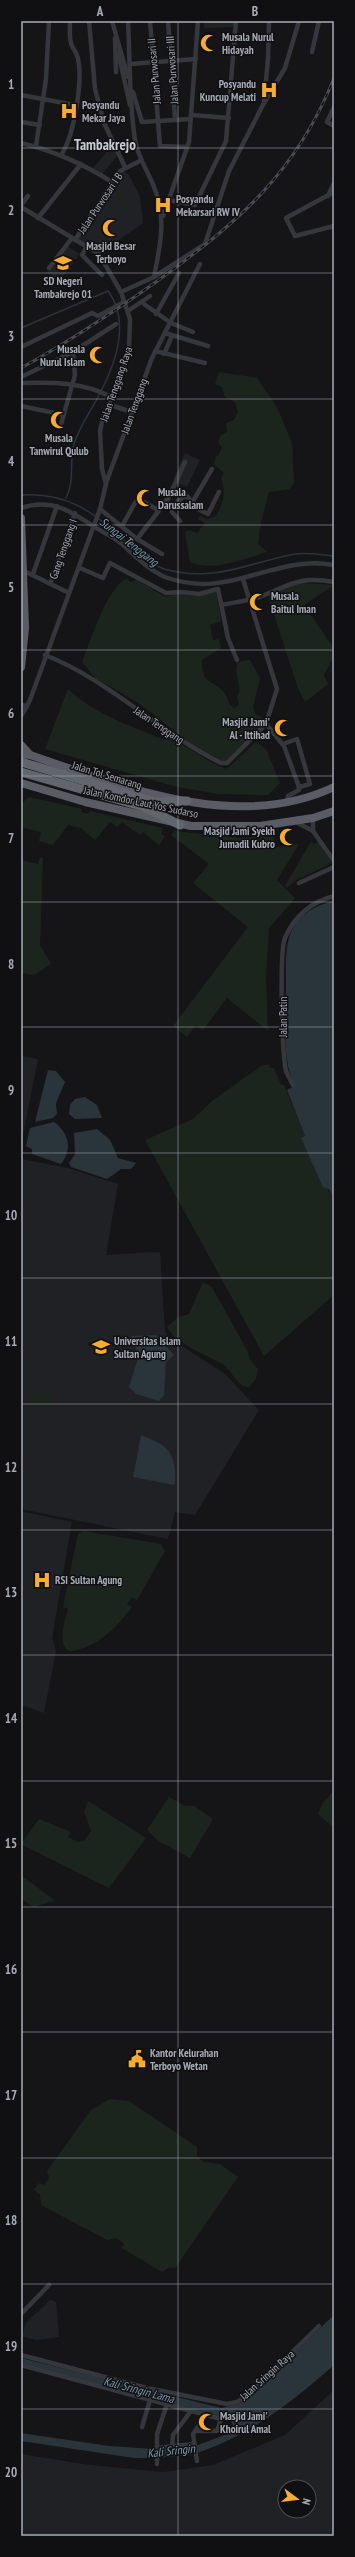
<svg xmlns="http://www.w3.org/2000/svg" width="355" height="2557" viewBox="0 0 355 2557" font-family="'PT Sans Narrow',sans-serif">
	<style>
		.built { fill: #202124; fill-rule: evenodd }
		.green { fill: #1c251d }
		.water { fill: #2a343b }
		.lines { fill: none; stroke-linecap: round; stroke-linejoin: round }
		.stream { stroke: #2a343b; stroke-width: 1.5 }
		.minor { stroke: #35373c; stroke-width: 4.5 }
		.trunk { stroke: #595c64; stroke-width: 8 }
		.motorway { stroke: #61656d; stroke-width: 9 }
		.rail-casing { stroke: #484b51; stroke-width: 3 }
		.rail { stroke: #101012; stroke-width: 1.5; stroke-dasharray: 4.5; stroke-linecap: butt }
		.grid { fill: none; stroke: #a6acb7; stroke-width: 1; stroke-opacity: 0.55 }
		.labels { text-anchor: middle; stroke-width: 3; stroke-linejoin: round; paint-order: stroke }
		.poi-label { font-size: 11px; font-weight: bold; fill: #a6acb7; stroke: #101012; text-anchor: start }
		.street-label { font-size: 11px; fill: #a6acb7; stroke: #101012 }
		.water-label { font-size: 12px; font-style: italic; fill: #7b9bb4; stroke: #101012 }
		.district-label { font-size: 15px; font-weight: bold; fill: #c7cbd3; stroke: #101012 }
		.neatline { fill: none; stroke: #a6acb7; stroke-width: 1.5 }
		.grid-label { font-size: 13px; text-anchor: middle; font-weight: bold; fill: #a6acb7 }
	</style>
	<rect width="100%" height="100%" fill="#151517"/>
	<g class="built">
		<path d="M 204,21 L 234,21 L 234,27 L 204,28 Z"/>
		<path d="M 111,147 L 118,155 L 102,174 L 93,168 Z"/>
		<path d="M 121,170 L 129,175 L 140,197 L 143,223 L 99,254 L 76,239 Z"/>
		<path d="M 67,246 L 80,254 L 59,282 L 47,272 Z"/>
		<path d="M 185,453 L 200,460 L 187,487 L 174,481 L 174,477 Z"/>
		<path d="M 21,1056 L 38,1059 L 21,1145 Z"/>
		<path d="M 21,1159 L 68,1168 L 118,1184 L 106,1255 L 160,1252 L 165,1331 L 169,1338 L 224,1373 L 259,1410 L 195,1515 L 175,1512 L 168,1539 L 21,1509 Z"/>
		<path d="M 21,1511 L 72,1522 L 52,1638 L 56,1651 L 44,1713 L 21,1705 Z"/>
		<path d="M 50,2300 L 56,2302 L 59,2337 L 36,2340 L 22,2336 L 26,2323 Z"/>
		<path d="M 334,2390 L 334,2536 L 21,2536 L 21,2454 L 90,2465 L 163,2472 L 213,2465 L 285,2435 ZM 285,2487 L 309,2487 L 309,2511 L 285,2511 Z"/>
	</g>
	<g class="green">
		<circle cx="121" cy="197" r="5"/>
		<path d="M 219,372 L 257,378 L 277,407 L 292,443 L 294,482 L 290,489 L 269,492 L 261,522 L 258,544 L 267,552 C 244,559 214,572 190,562 L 185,532 L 189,530 L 197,533 L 205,523 L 198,519 L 200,516 L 208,519 L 215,517 C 224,504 226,494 221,478 L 224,473 L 214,464 L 216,456 L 218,456 L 222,448 L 218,442 L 220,436 L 227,432 L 226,423 L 234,420 L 238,412 L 235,402 L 225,397 L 222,387 L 215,384 Z"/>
		<path d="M 127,578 L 130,582 L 137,580 L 165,597 L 176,594 L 196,596 L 216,592 L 221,621 L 210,625 L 213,640 L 219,639 L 221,648 L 202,660 C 201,684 212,679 224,692 C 228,697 227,704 234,708 L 239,705 L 237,696 C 246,685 223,659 250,660 L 260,678 L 253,707 L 255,714 L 265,719 L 264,728 L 225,763 L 195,747 L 137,702 L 95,678 L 82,662 C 91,640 106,589 127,578 Z"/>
		<path d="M 299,583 L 334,585 L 304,605 L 331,644 L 334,656 L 324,675 L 328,684 L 305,702 L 298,688 L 268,596 L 279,589 Z"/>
		<path d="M 68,689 C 95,715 130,725 164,740 L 170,737 L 214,764 L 227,769 L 256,742 L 266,749 L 280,783 L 268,795 L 219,794 L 177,787 L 45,749 Z"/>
		<path d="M 29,797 L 82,809 L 81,812 L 88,814 L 90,811 L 163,828 L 161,834 L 165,836 L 159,845 L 143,832 L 140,835 L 122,822 L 117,827 L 110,822 L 95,840 L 81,828 L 68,825 L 53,845 L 39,841 L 41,832 L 21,827 L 21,804 Z"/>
		<path d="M 174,831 L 241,838 L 273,835 L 276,847 L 299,844 L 277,880 L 295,898 L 269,928 L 266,976 L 268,1031 L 227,998 L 203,1030 L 196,1025 L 187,1037 L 173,1026 L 248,927 L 193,883 L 209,864 L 171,835 Z"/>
		<path d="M 312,840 L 314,844 L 319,842 L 332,863 L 296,880 L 287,888 L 285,886 Z"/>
		<path d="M 40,857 L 43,858 L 40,945 L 51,964 L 34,975 L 21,973 L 21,860 L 38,864 Z"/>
		<path d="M 269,1064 L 270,1068 L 274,1068 L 281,1085 L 284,1085 L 305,1136 L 301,1138 L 334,1201 L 334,1295 L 264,1356 L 145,1140 L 193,1119 L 212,1101 L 261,1066 Z"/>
		<path d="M 203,1282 L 212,1287 L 248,1352 L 249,1358 L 258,1369 L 256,1379 L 249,1387 C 238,1388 232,1371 224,1365 C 208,1355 175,1344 167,1327 L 177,1318 L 189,1314 Z"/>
		<path d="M 32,1391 L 52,1396 L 50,1407 L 29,1403 Z"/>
		<path d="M 84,1531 L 161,1544 L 165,1551 L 137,1600 L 131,1597 L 127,1604 L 132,1607 C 117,1627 96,1649 70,1651 C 56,1645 65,1620 68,1609 L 63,1607 L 77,1538 L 79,1533 Z"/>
		<path d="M 334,1791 L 334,1828 L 318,1814 L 323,1802 Z"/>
		<path d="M 169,1797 L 185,1806 L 194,1806 L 213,1819 L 190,1858 L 157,1840 L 147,1830 Z"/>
		<path d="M 88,1801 L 146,1838 L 109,1888 L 21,1844 L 39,1819 L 71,1832 L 68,1837 L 78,1842 L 84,1841 L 91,1831 L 84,1812 Z"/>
		<path d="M 21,1875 L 54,1900 L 53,1901 L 34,1907 L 21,1899 Z"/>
		<path d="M 110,2099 L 129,2101 L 197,2147 L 197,2157 L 204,2162 L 220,2164 L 238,2177 L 175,2268 L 170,2267 L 162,2272 L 122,2248 L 124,2244 L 117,2238 L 107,2240 L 41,2205 L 40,2195 L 34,2190 L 39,2183 L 44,2185 L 49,2178 L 47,2171 L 91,2110 Z"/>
	</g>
	<g class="water">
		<path d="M 334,901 L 334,1201 L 329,1189 L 323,1187 L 301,1138 L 305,1136 L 287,1090 L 294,1086 C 281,1051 287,1031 286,995 C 286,950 280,914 334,901 Z"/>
		<path d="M 48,1070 L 56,1071 L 65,1082 L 56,1103 L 57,1114 L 53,1118 L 35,1122 Z"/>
		<path d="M 85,1097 L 97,1105 L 102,1118 L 75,1119 L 69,1114 L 70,1105 L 75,1099 Z"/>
		<path d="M 54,1122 C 69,1133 73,1149 61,1164 L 32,1154 L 32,1149 L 26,1146 L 30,1128 Z"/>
		<path d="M 97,1129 L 110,1140 L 118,1158 L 136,1163 L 131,1169 L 121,1169 L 107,1179 L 71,1167 L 69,1163 L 75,1154 L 74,1133 Z"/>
		<path d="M 156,1335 L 174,1355 L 166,1362 L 164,1395 L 159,1401 L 136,1394 L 129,1387 L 139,1355 L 131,1336 Z"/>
		<path d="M 141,1435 C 162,1444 172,1446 175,1470 C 175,1476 176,1480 174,1485 L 133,1477 Z"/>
		<path d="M 334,2315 L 334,2365 C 289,2404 254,2433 197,2453 L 195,2446 L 230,2433 L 233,2425 L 230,2420 L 21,2363 L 21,2358 L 209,2405 L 222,2408 L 242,2402 Z"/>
		<path d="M 21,2433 L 109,2446 L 155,2449 L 155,2458 L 134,2458 L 21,2441 Z"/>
		<path d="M 192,2446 L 194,2454 L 158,2458 L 158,2449 Z"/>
	</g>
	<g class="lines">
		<g class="stream">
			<path d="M 21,328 L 108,291 C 131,322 115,365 99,395 C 91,411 79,427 74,444 C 69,462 75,481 66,498"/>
			<path d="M 21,495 C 66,492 93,511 125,541 C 136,551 150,564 164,569 C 215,583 247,563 295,554 C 307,552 322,555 334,556"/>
		</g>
		<g class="minor">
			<path d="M 89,21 L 95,89 L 104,123 L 125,167"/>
			<path d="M 112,21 L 128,77"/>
			<path d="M 128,21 C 130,60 129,101 135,140 C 138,158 148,171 154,187 C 167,218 160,246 154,277"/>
			<path d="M 150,21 L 160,146 L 187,147"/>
			<path d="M 168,21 L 175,118"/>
			<path d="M 115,38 L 116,72"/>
			<path d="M 118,52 L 130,105"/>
			<path d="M 312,52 L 319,21"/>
			<path d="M 130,64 L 196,59"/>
			<path d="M 133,92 L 142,122 L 191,119"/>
			<path d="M 21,95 L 75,105"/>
			<path d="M 264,101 L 268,59 L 269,21"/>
			<path d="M 334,107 L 327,122 L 334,126"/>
			<path d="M 192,115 L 229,118"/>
			<path d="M 21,122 L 40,125"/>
			<path d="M 21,143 C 55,151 82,163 112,182"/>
			<path d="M 36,146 L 46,79 L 49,21"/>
			<path d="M 62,154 C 74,134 83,82 78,59 C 77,52 72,48 71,43 C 69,36 70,28 70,21"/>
			<path d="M 334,192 L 286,218 L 295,236 L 334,226"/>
			<path d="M 328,196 L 334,183"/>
			<path d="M 168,200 L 195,205 L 226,141 L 236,21"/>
			<path d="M 21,205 L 28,196"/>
			<path d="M 21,207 L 99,254 L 121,292 L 130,319 L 129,348 L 121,374 L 103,418 L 100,431 L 102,469 L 106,484 L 100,509 L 30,700 L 27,706 L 21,705"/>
			<path d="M 163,216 L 189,142 L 198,21"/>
			<path d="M 38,218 L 81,164"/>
			<path d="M 75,240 L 120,171 L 140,161"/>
			<path d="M 87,246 L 82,255 L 102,275"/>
			<path d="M 49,268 L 72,238"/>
			<path d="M 121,292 L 154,277 L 205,244 L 229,171 L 264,103 L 285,68 L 299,21"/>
			<path d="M 144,304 L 171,323 L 193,332"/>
			<path d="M 128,311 L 150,296"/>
			<path d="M 156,314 L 179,273"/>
			<path d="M 165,333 L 208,346"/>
			<path d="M 21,347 L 92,313 L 98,316 L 124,302"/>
			<path d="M 155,351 L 205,363"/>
			<path d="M 164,354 L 172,336"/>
			<path d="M 21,377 L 73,352 L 116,324"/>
			<path d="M 21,383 C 51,382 84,382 111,397"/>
			<path d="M 108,404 L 131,412"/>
			<path d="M 21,406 L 64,415"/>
			<path d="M 60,428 L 75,375 L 73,352"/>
			<path d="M 106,483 L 152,358 L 200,264"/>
			<path d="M 165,501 L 172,507 L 183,497 L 187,496 L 198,509 L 208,514 L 219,492"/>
			<path d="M 193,501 L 212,469"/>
			<path d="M 172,507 L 172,512 L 180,521"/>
			<path d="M 21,508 C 52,498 71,511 96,528 C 105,533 114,537 122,544 C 134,556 149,570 165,577 C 230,601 272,554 334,565"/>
			<path d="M 100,509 L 137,539 L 162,554"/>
			<path d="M 122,526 L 136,501 L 144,502 L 158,510"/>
			<path d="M 137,539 L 168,499 L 185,462"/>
			<path d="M 80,568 L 103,578 L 110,563 L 166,593 L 181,592 L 199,594 L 218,589 L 228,638 L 237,660"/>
			<path d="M 22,570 L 69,593"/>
			<path d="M 33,574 L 57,506"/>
			<path d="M 243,579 L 277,689 L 266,724 L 284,746 L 299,787 L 299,790 L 288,796 L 287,803"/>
			<path d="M 50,584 L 75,513"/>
			<path d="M 222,605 C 235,602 249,601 262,596 C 292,584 299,576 334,582"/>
			<path d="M 45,655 C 109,680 159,732 221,763 L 227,763 L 266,724"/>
			<path d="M 21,716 L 27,706"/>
			<path d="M 283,744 L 297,739 L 310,784 L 299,787"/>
			<path d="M 313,818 L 313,831"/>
			<path d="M 296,822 L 313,831 L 334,861"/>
			<path d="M 299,883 L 334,867"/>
			<path d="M 293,1085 C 291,1081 288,1076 286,1071 C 282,1053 279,953 285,938 C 295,915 311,902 334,896"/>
			<path d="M 21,2314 L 49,2285"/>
			<path d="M 21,2355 L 147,2388 L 227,2404 L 237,2402 L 249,2394 L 319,2326"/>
			<path d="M 21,2365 L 221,2419 L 217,2431 L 195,2431"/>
			<path d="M 142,2427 L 150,2400"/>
			<path d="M 172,2447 L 173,2435 L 191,2411"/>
			<path d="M 156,2448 L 193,2444"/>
			<path d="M 197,2461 L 193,2434 L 206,2415"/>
			<path d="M 157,2464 L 157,2434 L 167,2404"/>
		</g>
		<g class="trunk">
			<path d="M 21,518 L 25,628 L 21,667"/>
			<path d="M 21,745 L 30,755"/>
			<path d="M 21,754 L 30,755 C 125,787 237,833 334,787"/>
			<path d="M 21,783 L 85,802 L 191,826 L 260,826 L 313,818 L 334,811"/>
		</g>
		<g class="motorway">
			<path d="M 21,762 L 155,802 L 187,801"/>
			<path d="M 21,772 L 144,807 L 180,825"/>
		</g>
		<g class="rail-casing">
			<path id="rail" d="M 21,368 C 69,342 112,313 156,282 C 237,223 296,174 334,78"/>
		</g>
		<use href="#rail" class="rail"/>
	</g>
	<path class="grid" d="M 178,21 L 178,2536M 21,148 L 334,148M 21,273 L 334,273M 21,399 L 334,399M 21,525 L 334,525M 21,650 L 334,650M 21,776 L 334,776M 21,902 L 334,902M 21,1027 L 334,1027M 21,1153 L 334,1153M 21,1278 L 334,1278M 21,1404 L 334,1404M 21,1530 L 334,1530M 21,1655 L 334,1655M 21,1781 L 334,1781M 21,1907 L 334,1907M 21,2032 L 334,2032M 21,2158 L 334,2158M 21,2284 L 334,2284M 21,2409 L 334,2409"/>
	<defs>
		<g id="mosque-bare" transform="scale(1.38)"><path d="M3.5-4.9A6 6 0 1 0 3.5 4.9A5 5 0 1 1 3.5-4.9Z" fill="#f9ad2a" stroke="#101012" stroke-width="2.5" paint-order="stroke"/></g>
		<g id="hospital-bare" transform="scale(1.38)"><path d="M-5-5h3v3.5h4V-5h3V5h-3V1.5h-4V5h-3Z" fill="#f9ad2a" stroke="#101012" stroke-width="2.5" paint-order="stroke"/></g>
		<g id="school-bare" transform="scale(1.38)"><path d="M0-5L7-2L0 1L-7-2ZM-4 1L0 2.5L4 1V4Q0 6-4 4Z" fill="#f9ad2a" stroke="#101012" stroke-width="2.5" paint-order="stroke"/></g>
		<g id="university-bare" transform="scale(1.38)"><path d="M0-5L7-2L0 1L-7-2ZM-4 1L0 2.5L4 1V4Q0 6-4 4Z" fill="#f9ad2a" stroke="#101012" stroke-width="2.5" paint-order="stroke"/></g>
		<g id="civic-bare" transform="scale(1.38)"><path d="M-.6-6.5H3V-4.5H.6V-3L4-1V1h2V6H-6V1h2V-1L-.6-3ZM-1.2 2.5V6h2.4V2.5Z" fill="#f9ad2a" stroke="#101012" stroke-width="2.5" paint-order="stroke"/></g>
	</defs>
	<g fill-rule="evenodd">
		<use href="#mosque-bare" x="209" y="43"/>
		<use href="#hospital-bare" x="269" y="90"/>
		<use href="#hospital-bare" x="69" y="111"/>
		<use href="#hospital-bare" x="163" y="205"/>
		<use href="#mosque-bare" x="111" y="228"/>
		<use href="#school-bare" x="63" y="263"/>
		<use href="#mosque-bare" x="98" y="355"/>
		<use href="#mosque-bare" x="59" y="420"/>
		<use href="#mosque-bare" x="145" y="498"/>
		<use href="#mosque-bare" x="258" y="602"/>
		<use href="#mosque-bare" x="283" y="728"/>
		<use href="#mosque-bare" x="288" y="837"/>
		<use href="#university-bare" x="101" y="1347"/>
		<use href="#hospital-bare" x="42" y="1580"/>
		<use href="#civic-bare" x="137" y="2059"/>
		<use href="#mosque-bare" x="207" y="2422"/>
	</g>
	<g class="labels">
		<g class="poi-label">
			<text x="222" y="41">Musala Nurul<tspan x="222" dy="13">Hidayah</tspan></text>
			<text x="256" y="88" text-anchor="end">Posyandu<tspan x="256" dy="13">Kuncup Melati</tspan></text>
			<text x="82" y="109">Posyandu<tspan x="82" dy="13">Mekar Jaya</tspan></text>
			<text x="176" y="203">Posyandu<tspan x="176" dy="13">Mekarsari RW IV</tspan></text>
			<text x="111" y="250" text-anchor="middle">Masjid Besar<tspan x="111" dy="13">Terboyo</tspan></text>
			<text x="63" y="285" text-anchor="middle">SD Negeri<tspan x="63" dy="13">Tambakrejo 01</tspan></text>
			<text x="85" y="353" text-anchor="end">Musala<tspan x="85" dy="13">Nurul Islam</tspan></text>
			<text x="59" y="442" text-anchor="middle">Musala<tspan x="59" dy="13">Tanwirul Qulub</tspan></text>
			<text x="158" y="496">Musala<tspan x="158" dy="13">Darussalam</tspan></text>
			<text x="271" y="600">Musala<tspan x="271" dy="13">Baitul Iman</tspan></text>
			<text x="270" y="726" text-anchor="end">Masjid Jami'<tspan x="270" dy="13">Al - Ittihad</tspan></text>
			<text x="275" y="835" text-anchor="end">Masjid Jami Syekh<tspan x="275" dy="13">Jumadil Kubro</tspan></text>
			<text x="114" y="1345">Universitas Islam<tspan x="114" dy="13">Sultan Agung</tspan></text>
			<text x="55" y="1584">RSI Sultan Agung</text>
			<text x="150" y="2057">Kantor Kelurahan<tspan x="150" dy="13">Terboyo Wetan</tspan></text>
			<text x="220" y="2420">Masjid Jami'<tspan x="220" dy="13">Khoirul Amal</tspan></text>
		</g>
		<g class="street-label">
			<text transform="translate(172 70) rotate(-94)" y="4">Jalan Purwosari III</text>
			<text transform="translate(154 71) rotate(-95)" y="4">Jalan Purwosari II</text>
			<text transform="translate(100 203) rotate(-56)" y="4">Jalan Purwosari I B</text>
			<text transform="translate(116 384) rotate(-71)" y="4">Jalan Tenggang Raya</text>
			<text transform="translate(134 406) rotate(-70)" y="4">Jalan Tenggang</text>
			<text transform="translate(63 549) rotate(-71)" y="4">Gang Tenggang I</text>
			<text transform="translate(159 725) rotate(34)" y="4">Jalan Tenggang</text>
			<text transform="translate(107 775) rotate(17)" y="4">Jalan Tol Semarang</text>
			<text transform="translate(141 802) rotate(12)" y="4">Jalan Komdor Laut Yos Sudarso</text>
			<text transform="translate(283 1017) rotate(-90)" y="4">Jalan Patin</text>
			<text transform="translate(267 2375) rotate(-42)" y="4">Jalan Sringin Raya</text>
		</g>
		<g class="water-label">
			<text transform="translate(129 542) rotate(38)" y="4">Sungai Tenggang</text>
			<text transform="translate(139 2390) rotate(15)" y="4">Kali Sringin Lama</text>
			<text transform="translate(171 2451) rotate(-6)" y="4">Kali Sringin</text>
		</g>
		<g class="district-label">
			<text x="105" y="150">Tambakrejo</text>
		</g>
	</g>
	<rect width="355" height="2557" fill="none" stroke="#101012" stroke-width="44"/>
	<g transform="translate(297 2499) rotate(105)"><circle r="19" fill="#101012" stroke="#4c4e54"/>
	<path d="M0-3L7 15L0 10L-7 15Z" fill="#f9ad2a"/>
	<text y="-6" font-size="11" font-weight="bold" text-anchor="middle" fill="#a6acb7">N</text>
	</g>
	<rect x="22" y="22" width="311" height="2513" class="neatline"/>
	<g class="grid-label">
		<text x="100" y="16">A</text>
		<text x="255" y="16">B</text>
		<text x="11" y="89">1</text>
		<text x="11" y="215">2</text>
		<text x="11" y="341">3</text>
		<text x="11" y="466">4</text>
		<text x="11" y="592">5</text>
		<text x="11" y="718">6</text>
		<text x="11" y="843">7</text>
		<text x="11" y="969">8</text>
		<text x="11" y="1095">9</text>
		<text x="11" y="1220">10</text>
		<text x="11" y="1346">11</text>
		<text x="11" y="1472">12</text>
		<text x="11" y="1597">13</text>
		<text x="11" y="1723">14</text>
		<text x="11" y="1848">15</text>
		<text x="11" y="1974">16</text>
		<text x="11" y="2100">17</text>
		<text x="11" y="2225">18</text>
		<text x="11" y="2351">19</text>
		<text x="11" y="2477">20</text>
	</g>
</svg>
